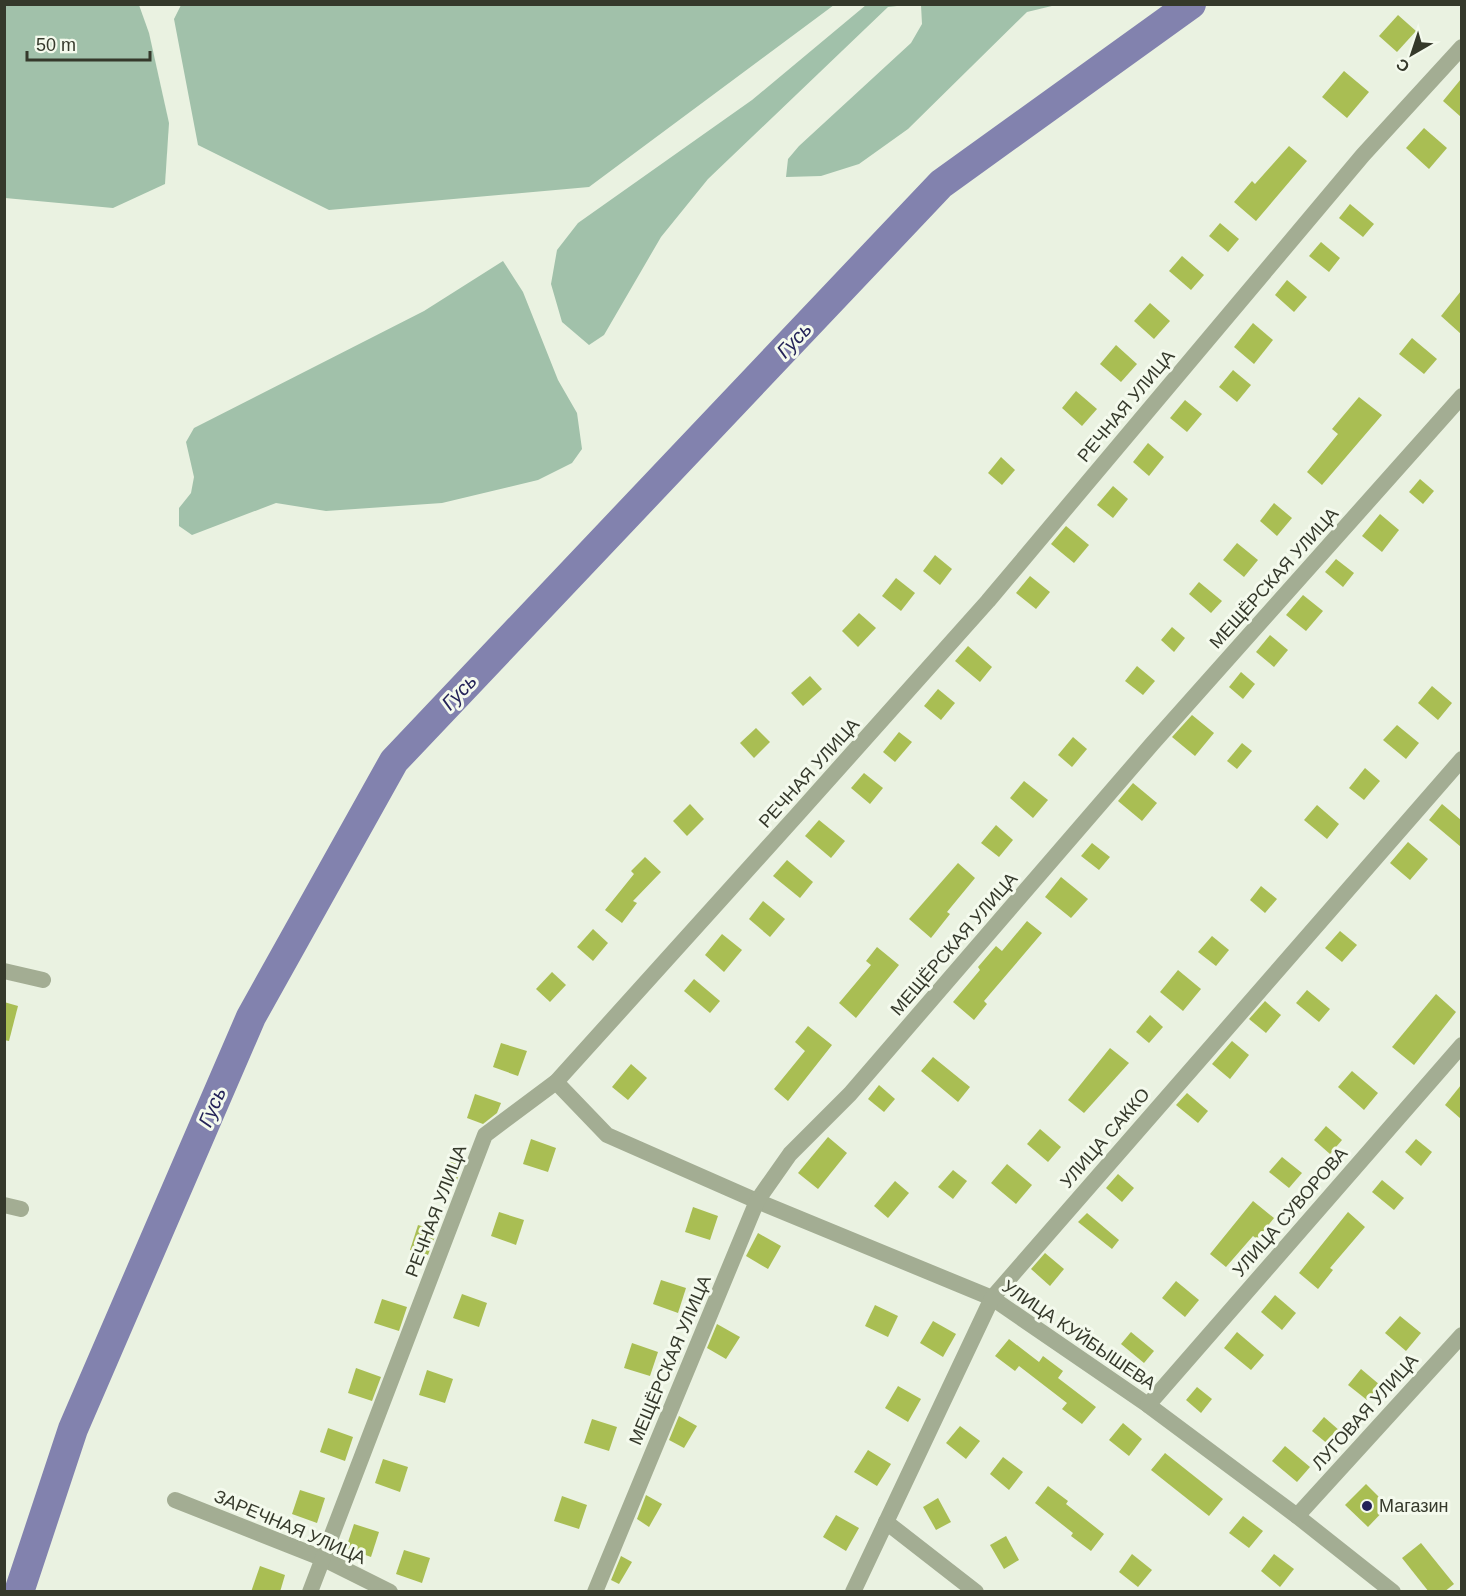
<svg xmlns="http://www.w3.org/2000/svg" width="1466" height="1596" viewBox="0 0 1466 1596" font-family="Arial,sans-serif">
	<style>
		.green { fill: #a1c1aa }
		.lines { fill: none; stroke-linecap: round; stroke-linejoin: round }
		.river { stroke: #8282ae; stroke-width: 30 }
		.building { fill: #a9be53 }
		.minor { stroke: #a3ad93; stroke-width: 16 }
		.poi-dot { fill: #242358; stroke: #f4faed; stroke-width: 2 }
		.labels { text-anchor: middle; stroke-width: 6; stroke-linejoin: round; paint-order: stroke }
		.street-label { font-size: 18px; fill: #35392b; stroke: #f4faed }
		.poi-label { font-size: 18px; fill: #35392b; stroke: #f4faed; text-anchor: start }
		.water-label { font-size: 20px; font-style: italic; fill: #242358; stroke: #f4faed }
	</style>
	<rect width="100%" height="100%" fill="#eaf2e1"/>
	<g class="green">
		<path d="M 4,5 L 139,5 L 149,33 L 169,123 L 165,184 L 113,208 L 5,198 Z"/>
		<path d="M 181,5 L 181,4 L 834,5 L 589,187 L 329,210 L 198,145 L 174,19 Z"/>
		<path d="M 866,5 L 906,5 L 888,7 L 708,179 L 661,237 L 604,335 L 589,345 L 562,322 L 551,284 L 557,250 L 578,223 L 752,100 Z"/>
		<path d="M 921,5 L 1056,5 L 1027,12 L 908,129 L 859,164 L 821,176 L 786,177 L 788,159 L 799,146 L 911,43 L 922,24 Z"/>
		<path d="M 503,261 L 523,292 L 558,380 L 577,413 L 582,449 L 572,463 L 538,480 L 442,503 L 326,511 L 276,503 L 192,535 L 179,526 L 179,508 L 191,493 L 194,477 L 186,442 L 194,428 L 424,311 Z"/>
	</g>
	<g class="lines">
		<path class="river" d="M 19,1592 L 73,1429 L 251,1017 L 394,761 L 941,184 L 1191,4"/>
	</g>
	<g class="building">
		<path d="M 1398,15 L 1416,31 L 1397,52 L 1379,36 Z"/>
		<path d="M 1344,71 L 1369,92 L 1347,118 L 1322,97 Z"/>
		<path d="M 1461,79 L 1461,117 L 1443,101 Z"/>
		<path d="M 1424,128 L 1447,148 L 1429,169 L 1406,148 Z"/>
		<path d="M 1289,146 L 1307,161 L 1256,221 L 1234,202 L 1252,181 L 1255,184 Z"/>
		<path d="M 1350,204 L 1374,224 L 1363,237 L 1339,218 Z"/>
		<path d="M 1220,223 L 1239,239 L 1228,252 L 1209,236 Z"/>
		<path d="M 1321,242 L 1340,258 L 1329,272 L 1309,256 Z"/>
		<path d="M 1182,256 L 1204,275 L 1191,290 L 1169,271 Z"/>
		<path d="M 1287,280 L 1307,297 L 1294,312 L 1275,295 Z"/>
		<path d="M 1461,291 L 1461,334 L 1441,316 Z"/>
		<path d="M 1150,303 L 1170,321 L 1154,339 L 1134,321 Z"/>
		<path d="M 1253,323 L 1273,340 L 1254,364 L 1234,347 Z"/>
		<path d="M 1412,338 L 1437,359 L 1424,374 L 1399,354 Z"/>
		<path d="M 1116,345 L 1137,364 L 1121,382 L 1100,364 Z"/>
		<path d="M 1233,370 L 1251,385 L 1237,402 L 1219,387 Z"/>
		<path d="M 1076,391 L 1097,409 L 1082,426 L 1062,408 Z"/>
		<path d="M 1359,397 L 1382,415 L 1322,485 L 1307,472 L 1338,434 L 1332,429 Z"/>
		<path d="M 1185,400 L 1202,414 L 1187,432 L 1170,418 Z"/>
		<path d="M 1148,443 L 1164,457 L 1149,476 L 1133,462 Z"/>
		<path d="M 1001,457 L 1015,470 L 1002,485 L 988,473 Z"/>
		<path d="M 1420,479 L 1434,491 L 1423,504 L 1409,492 Z"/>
		<path d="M 1113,486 L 1128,499 L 1113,518 L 1097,505 Z"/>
		<path d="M 1274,503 L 1292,518 L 1277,536 L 1260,521 Z"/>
		<path d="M 1380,514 L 1399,530 L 1382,552 L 1362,536 Z"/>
		<path d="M 1066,526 L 1089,545 L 1074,563 L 1051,544 Z"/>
		<path d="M 1237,543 L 1258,560 L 1244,577 L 1223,560 Z"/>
		<path d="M 935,555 L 952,569 L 940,585 L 923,571 Z"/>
		<path d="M 1336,559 L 1354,573 L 1343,587 L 1325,572 Z"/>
		<path d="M 1030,576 L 1050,592 L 1036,609 L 1016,593 Z"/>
		<path d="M 896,578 L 915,593 L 901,611 L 882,596 Z"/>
		<path d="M 1199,582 L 1222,601 L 1211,613 L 1189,594 Z"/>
		<path d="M 1303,595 L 1323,611 L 1306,631 L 1286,615 Z"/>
		<path d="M 859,613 L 876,628 L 858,647 L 842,631 Z"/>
		<path d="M 1172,627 L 1185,638 L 1174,652 L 1161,640 Z"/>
		<path d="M 1270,635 L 1288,650 L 1274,667 L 1256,652 Z"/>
		<path d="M 968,646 L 992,667 L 980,682 L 955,661 Z"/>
		<path d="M 1137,666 L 1155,681 L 1143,695 L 1125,681 Z"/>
		<path d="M 1241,672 L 1255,684 L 1243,699 L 1229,687 Z"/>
		<path d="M 810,676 L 822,689 L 803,706 L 791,693 Z"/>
		<path d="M 1432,686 L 1452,703 L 1438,720 L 1418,703 Z"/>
		<path d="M 938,689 L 955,703 L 941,720 L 924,706 Z"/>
		<path d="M 1192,715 L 1214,733 L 1195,756 L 1172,737 Z"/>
		<path d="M 1397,725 L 1419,743 L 1406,759 L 1383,740 Z"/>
		<path d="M 756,728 L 770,742 L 754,758 L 740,743 Z"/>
		<path d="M 899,732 L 912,742 L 895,762 L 883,752 Z"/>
		<path d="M 1073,737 L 1087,749 L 1072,767 L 1058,755 Z"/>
		<path d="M 1242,743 L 1252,751 L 1237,769 L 1227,761 Z"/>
		<path d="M 1365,768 L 1380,781 L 1364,800 L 1349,788 Z"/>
		<path d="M 864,773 L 883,788 L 870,804 L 851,788 Z"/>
		<path d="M 1024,781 L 1048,800 L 1033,818 L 1010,798 Z"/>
		<path d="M 1133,783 L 1157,803 L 1142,821 L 1118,801 Z"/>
		<path d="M 690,804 L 704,819 L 687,836 L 673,821 Z"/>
		<path d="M 1442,804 L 1461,820 L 1461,847 L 1429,820 Z"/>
		<path d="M 1317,805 L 1339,824 L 1327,839 L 1304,820 Z"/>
		<path d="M 819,820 L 845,841 L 831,858 L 805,836 Z"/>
		<path d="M 996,825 L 1013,840 L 999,857 L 981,843 Z"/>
		<path d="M 1408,842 L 1428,859 L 1410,880 L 1390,863 Z"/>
		<path d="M 1092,843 L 1110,857 L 1099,870 L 1081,856 Z"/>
		<path d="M 645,857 L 661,872 L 633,901 L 637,903 L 622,923 L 605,910 L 634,874 L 631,871 Z"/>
		<path d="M 787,860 L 813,882 L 800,898 L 773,876 Z"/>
		<path d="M 958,863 L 975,878 L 947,912 L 950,914 L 931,938 L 909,919 Z"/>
		<path d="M 1061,877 L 1088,899 L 1071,918 L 1045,897 Z"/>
		<path d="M 1261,886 L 1277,899 L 1265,913 L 1250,900 Z"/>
		<path d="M 763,901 L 785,919 L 770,937 L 749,919 Z"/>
		<path d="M 1027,921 L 1042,933 L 984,1001 L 987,1004 L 974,1020 L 953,1002 L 980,970 L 978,967 L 996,946 L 1002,951 Z"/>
		<path d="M 593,929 L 608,943 L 593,961 L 577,947 Z"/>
		<path d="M 1340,931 L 1357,945 L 1342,962 L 1325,948 Z"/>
		<path d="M 722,934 L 742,950 L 724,972 L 705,955 Z"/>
		<path d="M 1212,936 L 1229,950 L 1216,966 L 1198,952 Z"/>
		<path d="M 877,947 L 899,965 L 856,1018 L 839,1003 L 871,965 L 866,961 Z"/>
		<path d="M 1178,970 L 1201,989 L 1183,1011 L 1160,992 Z"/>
		<path d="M 552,972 L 566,985 L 550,1002 L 536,989 Z"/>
		<path d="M 694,979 L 720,1001 L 710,1013 L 684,991 Z"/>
		<path d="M 1307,990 L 1330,1009 L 1319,1022 L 1296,1003 Z"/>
		<path d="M 1436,994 L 1456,1012 L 1414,1065 L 1392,1047 Z"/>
		<path d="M 1265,1001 L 1281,1015 L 1266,1033 L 1249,1019 Z"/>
		<path d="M 4,1002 L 18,1006 L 9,1041 L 4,1040 Z"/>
		<path d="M 1150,1015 L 1163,1027 L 1149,1043 L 1136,1032 Z"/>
		<path d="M 808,1026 L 832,1045 L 788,1101 L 774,1089 L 805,1051 L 795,1042 Z"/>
		<path d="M 1232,1041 L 1249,1055 L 1230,1079 L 1212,1064 Z"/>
		<path d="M 501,1043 L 527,1051 L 518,1076 L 493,1067 Z"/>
		<path d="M 1110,1048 L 1129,1063 L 1084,1113 L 1068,1100 Z"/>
		<path d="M 933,1057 L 970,1087 L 958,1102 L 921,1071 Z"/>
		<path d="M 631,1064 L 647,1078 L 628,1100 L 612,1087 Z"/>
		<path d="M 1352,1071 L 1378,1093 L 1364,1110 L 1338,1087 Z"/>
		<path d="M 879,1085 L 895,1099 L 884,1112 L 868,1099 Z"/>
		<path d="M 1461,1085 L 1461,1119 L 1445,1105 Z"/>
		<path d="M 1187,1093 L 1208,1111 L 1198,1123 L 1176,1105 Z"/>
		<path d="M 475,1094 L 501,1103 L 497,1113 L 483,1124 L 467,1118 Z"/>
		<path d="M 1326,1126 L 1342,1140 L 1330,1154 L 1314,1140 Z"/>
		<path d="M 1040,1129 L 1061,1147 L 1048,1162 L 1027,1144 Z"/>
		<path d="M 828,1137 L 847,1153 L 818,1189 L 798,1173 Z"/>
		<path d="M 531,1139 L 556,1148 L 548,1172 L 523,1164 Z"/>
		<path d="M 1416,1139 L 1432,1152 L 1421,1166 L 1405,1152 Z"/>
		<path d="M 452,1157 L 464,1161 L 455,1185 L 444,1181 Z"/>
		<path d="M 1282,1157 L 1302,1173 L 1289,1188 L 1269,1172 Z"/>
		<path d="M 1007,1164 L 1032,1185 L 1016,1204 L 991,1183 Z"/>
		<path d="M 953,1170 L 967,1181 L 953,1199 L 938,1187 Z"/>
		<path d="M 1118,1174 L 1134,1188 L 1122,1202 L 1106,1188 Z"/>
		<path d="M 1382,1180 L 1404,1198 L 1394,1210 L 1372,1192 Z"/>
		<path d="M 895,1181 L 909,1193 L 888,1218 L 874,1206 Z"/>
		<path d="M 1253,1201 L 1274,1218 L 1257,1239 L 1253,1236 L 1226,1267 L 1210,1254 Z"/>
		<path d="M 693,1207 L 718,1216 L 710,1240 L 685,1232 Z"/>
		<path d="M 499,1212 L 524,1220 L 516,1245 L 491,1236 Z"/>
		<path d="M 1348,1212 L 1365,1227 L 1330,1268 L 1333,1270 L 1318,1289 L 1299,1273 Z"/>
		<path d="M 1087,1213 L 1119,1240 L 1112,1249 L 1078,1222 Z"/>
		<path d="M 418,1225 L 437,1231 L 428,1255 L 410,1250 Z"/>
		<path d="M 758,1233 L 781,1246 L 768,1269 L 746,1256 Z"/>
		<path d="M 1045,1253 L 1064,1269 L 1050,1286 L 1031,1269 Z"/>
		<path d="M 661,1280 L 686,1288 L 678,1313 L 653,1304 Z"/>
		<path d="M 1176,1281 L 1199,1300 L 1185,1317 L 1162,1298 Z"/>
		<path d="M 462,1294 L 487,1303 L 479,1327 L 453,1318 Z"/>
		<path d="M 1275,1295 L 1296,1313 L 1282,1330 L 1261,1312 Z"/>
		<path d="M 382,1299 L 407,1307 L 399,1331 L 374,1323 Z"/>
		<path d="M 875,1305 L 898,1316 L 888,1337 L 865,1326 Z"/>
		<path d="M 1400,1316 L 1421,1333 L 1406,1351 L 1385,1333 Z"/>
		<path d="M 933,1321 L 956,1334 L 943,1357 L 920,1343 Z"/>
		<path d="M 717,1324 L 740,1337 L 726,1359 L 707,1348 Z"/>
		<path d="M 1131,1332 L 1154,1351 L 1144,1363 L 1121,1344 Z"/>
		<path d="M 1237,1332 L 1264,1355 L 1251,1370 L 1224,1348 Z"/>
		<path d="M 1009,1339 L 1039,1362 L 1043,1356 L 1063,1371 L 1058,1378 L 1096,1407 L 1082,1424 L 1062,1409 L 1067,1403 L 1019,1366 L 1015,1371 L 995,1356 Z"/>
		<path d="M 632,1343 L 658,1352 L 650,1376 L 624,1368 Z"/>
		<path d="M 356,1368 L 381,1377 L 372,1401 L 348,1393 Z"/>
		<path d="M 1361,1369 L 1380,1385 L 1367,1400 L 1348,1385 Z"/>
		<path d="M 427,1370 L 453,1379 L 445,1403 L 419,1395 Z"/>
		<path d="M 898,1386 L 921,1399 L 908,1422 L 885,1408 Z"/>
		<path d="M 1197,1387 L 1212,1399 L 1201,1413 L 1186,1400 Z"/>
		<path d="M 679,1416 L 697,1426 L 684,1448 L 669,1440 Z"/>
		<path d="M 1324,1417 L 1340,1431 L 1329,1445 L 1312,1431 Z"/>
		<path d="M 592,1419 L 617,1427 L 609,1451 L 584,1443 Z"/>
		<path d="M 1123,1423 L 1142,1439 L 1129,1456 L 1109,1440 Z"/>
		<path d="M 960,1426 L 980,1441 L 966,1459 L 946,1443 Z"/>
		<path d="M 328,1428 L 353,1437 L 345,1461 L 320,1452 Z"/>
		<path d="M 1285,1446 L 1310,1467 L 1297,1482 L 1272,1461 Z"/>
		<path d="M 868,1450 L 891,1464 L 877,1486 L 854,1472 Z"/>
		<path d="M 1165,1453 L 1223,1499 L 1209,1516 L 1151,1470 Z"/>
		<path d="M 1003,1457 L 1023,1472 L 1009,1490 L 990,1474 Z"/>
		<path d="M 383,1459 L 408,1467 L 400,1492 L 375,1483 Z"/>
		<path d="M 1366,1484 L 1388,1506 L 1368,1527 L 1345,1505 Z"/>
		<path d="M 1048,1486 L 1068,1501 L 1066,1504 L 1104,1534 L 1091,1551 L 1071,1536 L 1073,1533 L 1035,1503 Z"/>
		<path d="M 300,1490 L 325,1498 L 317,1523 L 292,1514 Z"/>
		<path d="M 646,1495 L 662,1504 L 649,1527 L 637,1519 Z"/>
		<path d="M 562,1496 L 587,1505 L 579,1529 L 554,1521 Z"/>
		<path d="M 938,1498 L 951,1522 L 936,1530 L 923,1507 Z"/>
		<path d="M 836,1515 L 859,1528 L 846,1551 L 823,1537 Z"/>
		<path d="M 1243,1516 L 1263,1531 L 1249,1548 L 1229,1533 Z"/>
		<path d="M 354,1524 L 379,1532 L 371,1557 L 346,1548 Z"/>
		<path d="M 1006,1536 L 1019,1560 L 1004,1569 L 990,1545 Z"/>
		<path d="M 1421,1543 L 1454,1584 L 1444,1592 L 1429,1592 L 1402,1558 Z"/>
		<path d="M 404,1550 L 430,1558 L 422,1583 L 396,1574 Z"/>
		<path d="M 1132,1554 L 1152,1570 L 1138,1587 L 1119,1572 Z"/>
		<path d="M 1274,1554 L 1294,1569 L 1280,1587 L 1261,1571 Z"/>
		<path d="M 621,1556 L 632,1562 L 619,1584 L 611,1580 Z"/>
		<path d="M 260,1566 L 285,1575 L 280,1592 L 251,1592 Z"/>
	</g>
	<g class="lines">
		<g class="minor">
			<path d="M 4,971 L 43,980"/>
			<path d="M 556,1082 L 607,1135 L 757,1201 L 992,1298 L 1148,1405 L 1297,1516 L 1393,1592"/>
			<path d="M 4,1205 L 21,1209"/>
			<path d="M 1148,1405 L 1462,1045"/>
			<path d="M 175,1500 L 324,1559 L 390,1592"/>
			<path d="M 1297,1516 L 1462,1335"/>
			<path d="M 886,1522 L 976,1592"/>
			<path d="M 310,1592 L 485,1135 L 556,1082 L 797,815 L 988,601 L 1363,155 L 1462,47"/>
			<path d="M 595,1592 L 757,1201 L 790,1154 L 850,1094 L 1152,744 L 1462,396"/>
			<path d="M 853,1592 L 992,1298 L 1462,759"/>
		</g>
	</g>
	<circle class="poi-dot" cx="1367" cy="1506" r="6"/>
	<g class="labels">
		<g class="street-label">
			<text transform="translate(1126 406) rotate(-50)" y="6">РЕЧНАЯ УЛИЦА</text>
			<text transform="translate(1274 578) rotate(-48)" y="6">МЕЩЁРСКАЯ УЛИЦА</text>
			<text transform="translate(809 773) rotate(-48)" y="6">РЕЧНАЯ УЛИЦА</text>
			<text transform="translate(954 944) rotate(-49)" y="6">МЕЩЁРСКАЯ УЛИЦА</text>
			<text transform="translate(1105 1138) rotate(-49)" y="6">УЛИЦА САККО</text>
			<text transform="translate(436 1211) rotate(-69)" y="6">РЕЧНАЯ УЛИЦА</text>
			<text transform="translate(1290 1212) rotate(-49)" y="6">УЛИЦА СУВОРОВА</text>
			<text transform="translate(1079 1335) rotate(34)" y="6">УЛИЦА КУЙБЫШЕВА</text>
			<text transform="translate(670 1360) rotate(-67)" y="6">МЕЩЁРСКАЯ УЛИЦА</text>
			<text transform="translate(1365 1412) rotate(-48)" y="6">ЛУГОВАЯ УЛИЦА</text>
			<text transform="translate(290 1527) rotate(23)" y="6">ЗАРЕЧНАЯ УЛИЦА</text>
		</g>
		<g class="poi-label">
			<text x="1379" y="1512">Магазин</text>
		</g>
		<g class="water-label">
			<text transform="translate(794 340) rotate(-47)" y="7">Гусь</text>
			<text transform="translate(459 692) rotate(-47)" y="7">Гусь</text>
			<text transform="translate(212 1107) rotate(-67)" y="7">Гусь</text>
		</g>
	</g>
	<rect width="1466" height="1596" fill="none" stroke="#35392b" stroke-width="12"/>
	<g transform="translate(1412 54) rotate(219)" stroke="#f4faed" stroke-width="4.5" paint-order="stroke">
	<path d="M0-4.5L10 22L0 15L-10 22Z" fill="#35392b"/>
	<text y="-9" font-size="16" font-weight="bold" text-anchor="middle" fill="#35392b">С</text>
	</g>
	<path d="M27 51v9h123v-9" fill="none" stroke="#35392b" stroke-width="3"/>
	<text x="36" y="51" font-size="18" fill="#35392b" stroke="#f4faed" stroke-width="4.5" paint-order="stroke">50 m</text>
</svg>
